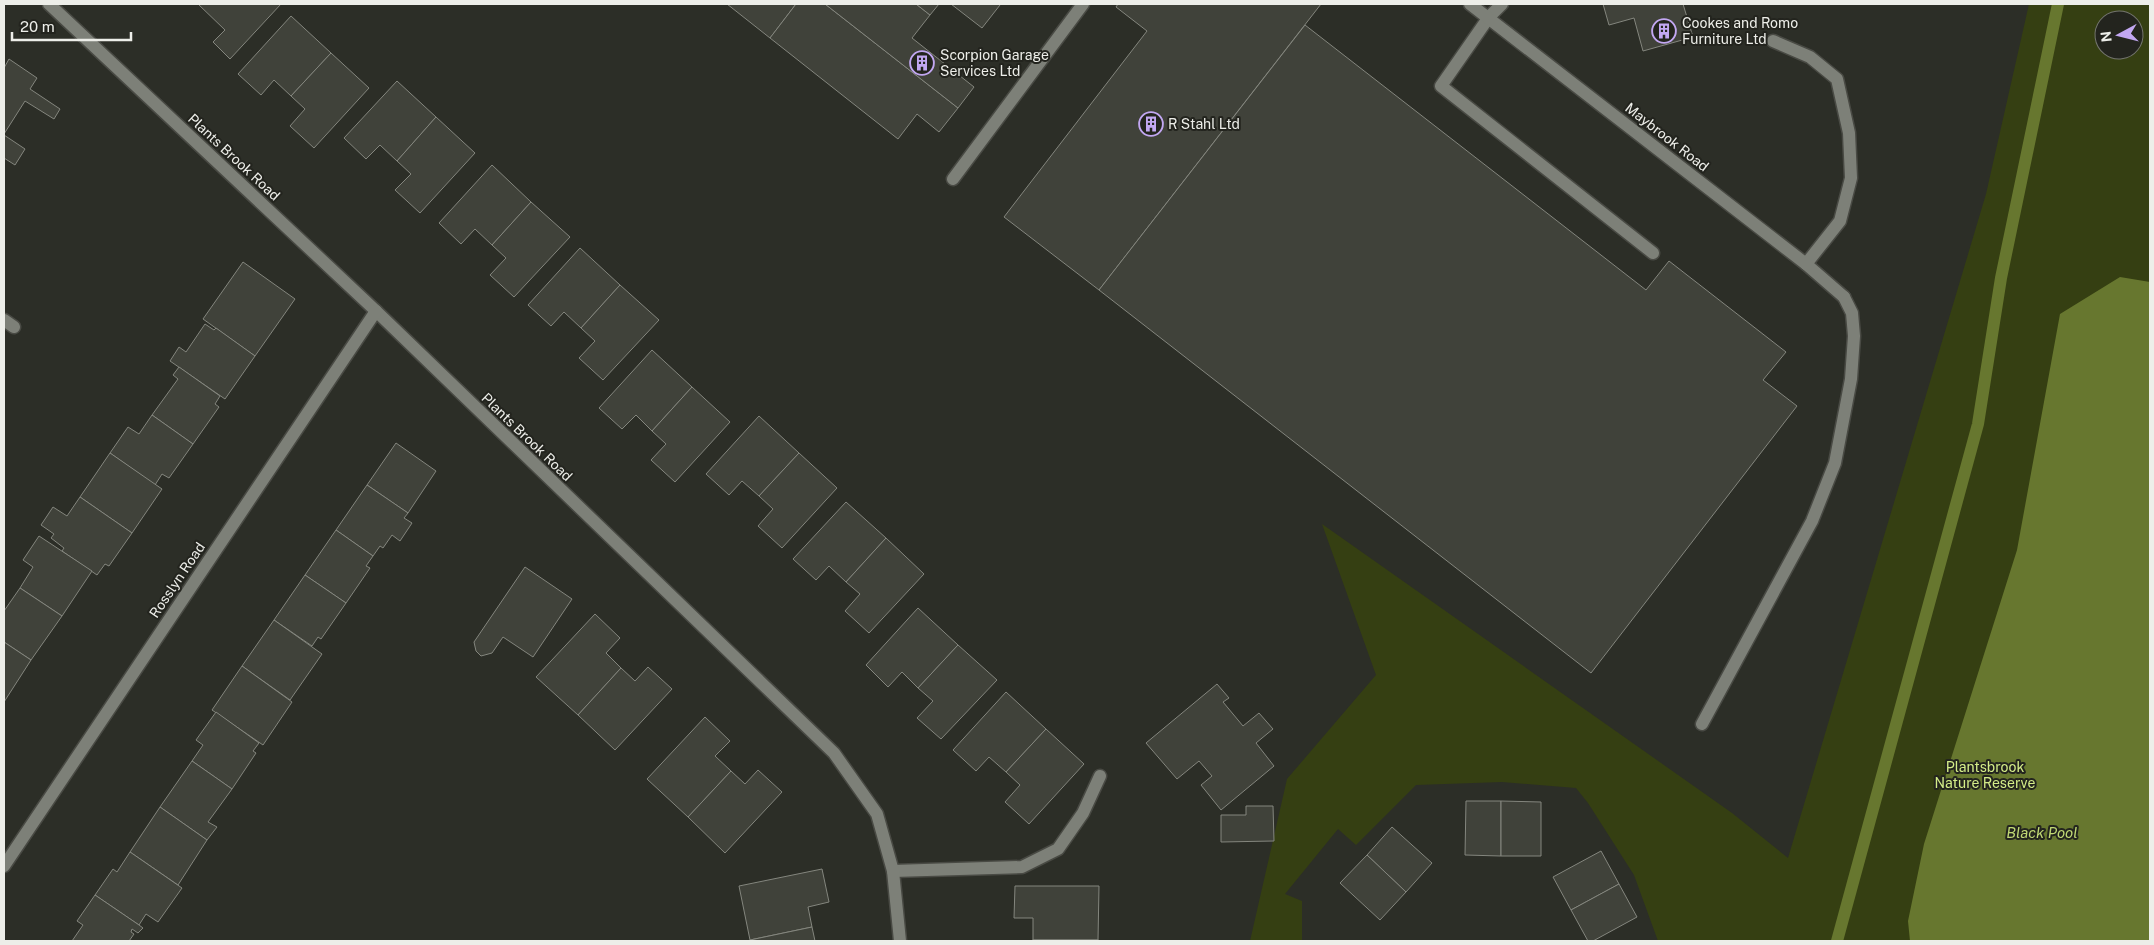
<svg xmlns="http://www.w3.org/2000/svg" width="2154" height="945" viewBox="0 0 2154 945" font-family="'Public Sans',sans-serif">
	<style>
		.green { fill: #353f12; fill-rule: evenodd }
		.water { fill: #67772f }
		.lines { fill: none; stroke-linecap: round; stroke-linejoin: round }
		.stream { stroke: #67772f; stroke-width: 12 }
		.building { fill: #40423a; stroke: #84867e }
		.lane-casing { stroke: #494a44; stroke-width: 15 }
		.street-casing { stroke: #494a44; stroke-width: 15 }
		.lane { stroke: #7d8078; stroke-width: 12 }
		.street { stroke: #7d8078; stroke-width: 12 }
		.labels { text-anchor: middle; stroke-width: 4; stroke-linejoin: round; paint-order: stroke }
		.poi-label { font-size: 14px; fill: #edeee9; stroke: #23241e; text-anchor: start }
		.street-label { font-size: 14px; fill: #edeee9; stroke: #23241e }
		.park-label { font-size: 14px; fill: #d4ed88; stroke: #23241e }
		.water-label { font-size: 15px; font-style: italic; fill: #c0d874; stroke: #23241e }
	</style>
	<rect width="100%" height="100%" fill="#2c2e27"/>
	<path class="green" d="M 2029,4 L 2150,4 L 2150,941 L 1658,941 L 1634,875 L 1588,803 L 1576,788 L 1502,782 L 1416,785 L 1356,845 L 1338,829 L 1285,894 L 1302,901 L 1302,941 L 1250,941 L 1287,779 L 1376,675 L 1322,524 L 1732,813 L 1788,858 L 1986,194 ZM 2104,20 L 2134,20 L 2134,50 L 2104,50 Z"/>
	<path class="water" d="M 2120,277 L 2150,282 L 2150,941 L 1910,941 L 1908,921 L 1924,844 L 2017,550 L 2060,314 Z"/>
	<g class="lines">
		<path class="stream" d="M 1837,941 L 1978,424 L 2001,278 L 2058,4"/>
	</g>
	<g class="building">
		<path d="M 198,4 L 281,4 L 230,59 L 213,42 L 225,30 Z"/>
		<path d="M 727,4 L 796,4 L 770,38 Z"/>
		<path d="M 796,4 L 825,4 L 958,108 L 939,132 L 917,114 L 898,139 L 770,38 Z"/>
		<path d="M 825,4 L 916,4 L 930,15 L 912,38 L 974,87 L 958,108 Z"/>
		<path d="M 916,4 L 939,4 L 930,15 Z"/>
		<path d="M 951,4 L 999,4 L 1000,5 L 982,28 Z"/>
		<path d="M 1118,4 L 1321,4 L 1099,290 L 1004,217 L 1147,31 L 1116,7 Z"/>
		<path d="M 1603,4 L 1683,4 L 1693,37 L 1643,51 L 1634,18 L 1609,25 Z"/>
		<path d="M 291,16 L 331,53 L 291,96 L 274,80 L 261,95 L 238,74 Z"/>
		<path d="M 1305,25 L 1646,290 L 1669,261 L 1786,352 L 1763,380 L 1797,406 L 1591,673 L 1099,290 Z"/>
		<path d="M 331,53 L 369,88 L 314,148 L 290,126 L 305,109 L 291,96 Z"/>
		<path d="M 9,59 L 37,78 L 30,89 L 60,109 L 54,119 L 25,101 L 4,134 L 4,68 Z"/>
		<path d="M 397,81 L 436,117 L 397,161 L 380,145 L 366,159 L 344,138 Z"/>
		<path d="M 436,117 L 475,153 L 420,213 L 395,190 L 411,174 L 397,161 Z"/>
		<path d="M 4,135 L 25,149 L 15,165 L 4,158 Z"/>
		<path d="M 492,165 L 531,202 L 492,245 L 475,229 L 461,244 L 439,223 Z"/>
		<path d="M 531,202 L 570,237 L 514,297 L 490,275 L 506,258 L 492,245 Z"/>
		<path d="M 580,248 L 620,285 L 581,328 L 564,312 L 551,326 L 528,305 Z"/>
		<path d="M 243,262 L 295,299 L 255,356 L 203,319 Z"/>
		<path d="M 620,285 L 659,320 L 603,380 L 579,358 L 595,341 L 581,328 Z"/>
		<path d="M 205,324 L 214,330 L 216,328 L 255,356 L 225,399 L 170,361 L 179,347 L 186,352 Z"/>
		<path d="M 652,350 L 692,387 L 652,431 L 636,415 L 622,429 L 599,408 Z"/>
		<path d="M 179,367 L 220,396 L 215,404 L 219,407 L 193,444 L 152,415 L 178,379 L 173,375 Z"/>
		<path d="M 692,387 L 730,422 L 675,482 L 651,460 L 666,444 L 652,431 Z"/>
		<path d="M 152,415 L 193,444 L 169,478 L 162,474 L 155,485 L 110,453 L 128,427 L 139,434 Z"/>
		<path d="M 759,416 L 799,453 L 759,496 L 742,481 L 729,495 L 706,474 Z"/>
		<path d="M 396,443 L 436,471 L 408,513 L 367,485 Z"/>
		<path d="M 110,453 L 162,489 L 132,533 L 80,497 Z"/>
		<path d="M 799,453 L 837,488 L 782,548 L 758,526 L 773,509 L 759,496 Z"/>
		<path d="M 367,485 L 408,513 L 404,518 L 412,523 L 400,541 L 392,535 L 383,548 L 380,546 L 373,556 L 336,530 Z"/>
		<path d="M 80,497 L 132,533 L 109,566 L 105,564 L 97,575 L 62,551 L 64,548 L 51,538 L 54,534 L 41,525 L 53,507 L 67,516 Z"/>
		<path d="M 846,502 L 886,538 L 846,582 L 829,566 L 816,580 L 793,559 Z"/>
		<path d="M 336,530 L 373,556 L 366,566 L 370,568 L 346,603 L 305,575 Z"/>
		<path d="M 39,536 L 92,571 L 62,616 L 20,588 L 33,567 L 23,560 Z"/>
		<path d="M 886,538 L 924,574 L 869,633 L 845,611 L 860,594 L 846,582 Z"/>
		<path d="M 525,567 L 572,599 L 533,657 L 503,637 L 492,653 L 481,656 L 476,651 L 474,642 Z"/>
		<path d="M 305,575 L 346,603 L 321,639 L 318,637 L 312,646 L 274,620 Z"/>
		<path d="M 20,588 L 62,616 L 31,660 L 4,642 L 4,611 Z"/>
		<path d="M 918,608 L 958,645 L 918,688 L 902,672 L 888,687 L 866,665 Z"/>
		<path d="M 595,614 L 620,638 L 606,653 L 621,668 L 578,715 L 536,677 Z"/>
		<path d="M 274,620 L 322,654 L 290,700 L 242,666 Z"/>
		<path d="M 4,642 L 31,660 L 4,702 Z"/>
		<path d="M 958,645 L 997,680 L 941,739 L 917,718 L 933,701 L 918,688 Z"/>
		<path d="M 242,666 L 292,702 L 263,745 L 212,710 Z"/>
		<path d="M 648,667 L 672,689 L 615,750 L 578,715 L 621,668 L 635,681 Z"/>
		<path d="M 1217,684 L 1229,698 L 1223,702 L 1243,726 L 1259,713 L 1273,729 L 1256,743 L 1274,766 L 1221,810 L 1201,785 L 1212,776 L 1199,761 L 1177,779 L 1146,743 Z"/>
		<path d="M 1006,692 L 1046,729 L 1006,772 L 989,757 L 976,771 L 953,750 Z"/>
		<path d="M 216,712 L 259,743 L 253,751 L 256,753 L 232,789 L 192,761 L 203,745 L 196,740 Z"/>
		<path d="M 705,717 L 730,741 L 715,756 L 731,771 L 688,817 L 647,779 Z"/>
		<path d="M 1046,729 L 1084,764 L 1029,824 L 1005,802 L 1020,785 L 1006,772 Z"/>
		<path d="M 192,761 L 232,789 L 208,822 L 217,827 L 207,840 L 160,807 Z"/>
		<path d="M 758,770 L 782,792 L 725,853 L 688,817 L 731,771 L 745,784 Z"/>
		<path d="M 1466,801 L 1501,801 L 1501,856 L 1465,855 Z"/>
		<path d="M 1501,801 L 1541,802 L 1541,856 L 1501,856 Z"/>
		<path d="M 1246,806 L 1273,806 L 1274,841 L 1221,842 L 1221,815 L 1246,815 Z"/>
		<path d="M 160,807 L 207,840 L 178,885 L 130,852 Z"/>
		<path d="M 1392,827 L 1432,863 L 1406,892 L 1367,855 Z"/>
		<path d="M 1601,851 L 1619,884 L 1571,910 L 1553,877 Z"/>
		<path d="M 130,852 L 182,888 L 158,922 L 146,914 L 139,925 L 95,895 L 113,869 L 117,872 Z"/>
		<path d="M 1367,855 L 1406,892 L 1380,920 L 1340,883 Z"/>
		<path d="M 822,869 L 829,902 L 808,907 L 812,927 L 750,940 L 739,886 Z"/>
		<path d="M 1619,884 L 1637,917 L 1593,941 L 1588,941 L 1571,910 Z"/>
		<path d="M 1015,886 L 1099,886 L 1098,940 L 1033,940 L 1033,918 L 1014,918 Z"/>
		<path d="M 95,895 L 139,925 L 143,928 L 138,933 L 132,929 L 131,932 L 134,934 L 129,941 L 72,941 L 83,925 L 77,921 Z"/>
		<path d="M 812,927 L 815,941 L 750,941 L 750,940 Z"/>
		<rect x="1033" y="940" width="65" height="1"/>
	</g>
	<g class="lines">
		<g class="lane-casing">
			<g id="lane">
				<path d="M 1502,4 L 1489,17 L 1441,86 L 1653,253"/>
				<path d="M 1773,41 L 1810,57 L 1837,79 L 1849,133 L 1851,178 L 1840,221 L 1806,264"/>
				<path d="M 953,179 L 1083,4"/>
				<path d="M 4,320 L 14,327"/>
				<path d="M 1702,724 L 1812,521 L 1835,463 L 1851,379 L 1854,336 L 1852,313 L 1844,297"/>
				<path d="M 893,871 L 1022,867 L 1058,849 L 1083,813 L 1100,776"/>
			</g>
		</g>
		<g class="street-casing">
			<g id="street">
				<path d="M 49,4 L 376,311 L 834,753 L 877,814 L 893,871 L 900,941"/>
				<path d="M 1470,4 L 1806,264 L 1844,297"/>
				<path d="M 4,866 L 376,311"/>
			</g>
		</g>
		<use href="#lane" class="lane"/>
		<use href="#street" class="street"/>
	</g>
	<defs>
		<g id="building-ring" transform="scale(1.25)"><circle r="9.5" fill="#23241e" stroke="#c2a7f2" stroke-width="1.5"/><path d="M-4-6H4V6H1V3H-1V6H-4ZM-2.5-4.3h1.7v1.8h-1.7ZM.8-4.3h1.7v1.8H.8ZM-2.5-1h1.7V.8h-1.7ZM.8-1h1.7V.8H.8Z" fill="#c2a7f2"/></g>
	</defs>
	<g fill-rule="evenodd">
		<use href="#building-ring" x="1664" y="31"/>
		<use href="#building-ring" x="922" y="63"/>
		<use href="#building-ring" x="1151" y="124"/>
	</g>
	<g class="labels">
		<g class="poi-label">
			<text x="1682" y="28">Cookes and Romo<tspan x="1682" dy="16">Furniture Ltd</tspan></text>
			<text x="940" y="60">Scorpion Garage<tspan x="940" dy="16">Services Ltd</tspan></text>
			<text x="1168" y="129">R Stahl Ltd</text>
		</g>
		<g class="street-label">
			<text transform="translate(1667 137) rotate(38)" y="5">Maybrook Road</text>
			<text transform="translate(234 157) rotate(43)" y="5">Plants Brook Road</text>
			<text transform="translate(527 437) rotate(44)" y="5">Plants Brook Road</text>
			<text transform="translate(177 580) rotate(-56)" y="5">Rosslyn Road</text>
		</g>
		<g class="park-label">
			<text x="1985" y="772">Plantsbrook<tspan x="1985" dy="16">Nature Reserve</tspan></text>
		</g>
		<g class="water-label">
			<text x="2042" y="838">Black Pool</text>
		</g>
	</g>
	<rect width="2154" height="945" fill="none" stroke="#edeee9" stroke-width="10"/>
	<g transform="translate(2119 35) rotate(263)"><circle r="24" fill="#23241e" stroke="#74756f"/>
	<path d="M0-4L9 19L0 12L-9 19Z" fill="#c2a7f2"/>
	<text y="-8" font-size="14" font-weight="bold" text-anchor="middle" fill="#edeee9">N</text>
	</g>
	<path d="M12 32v8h119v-8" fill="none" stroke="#edeee9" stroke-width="2.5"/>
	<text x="20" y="32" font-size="15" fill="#edeee9" stroke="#23241e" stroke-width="4" paint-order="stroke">20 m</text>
</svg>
